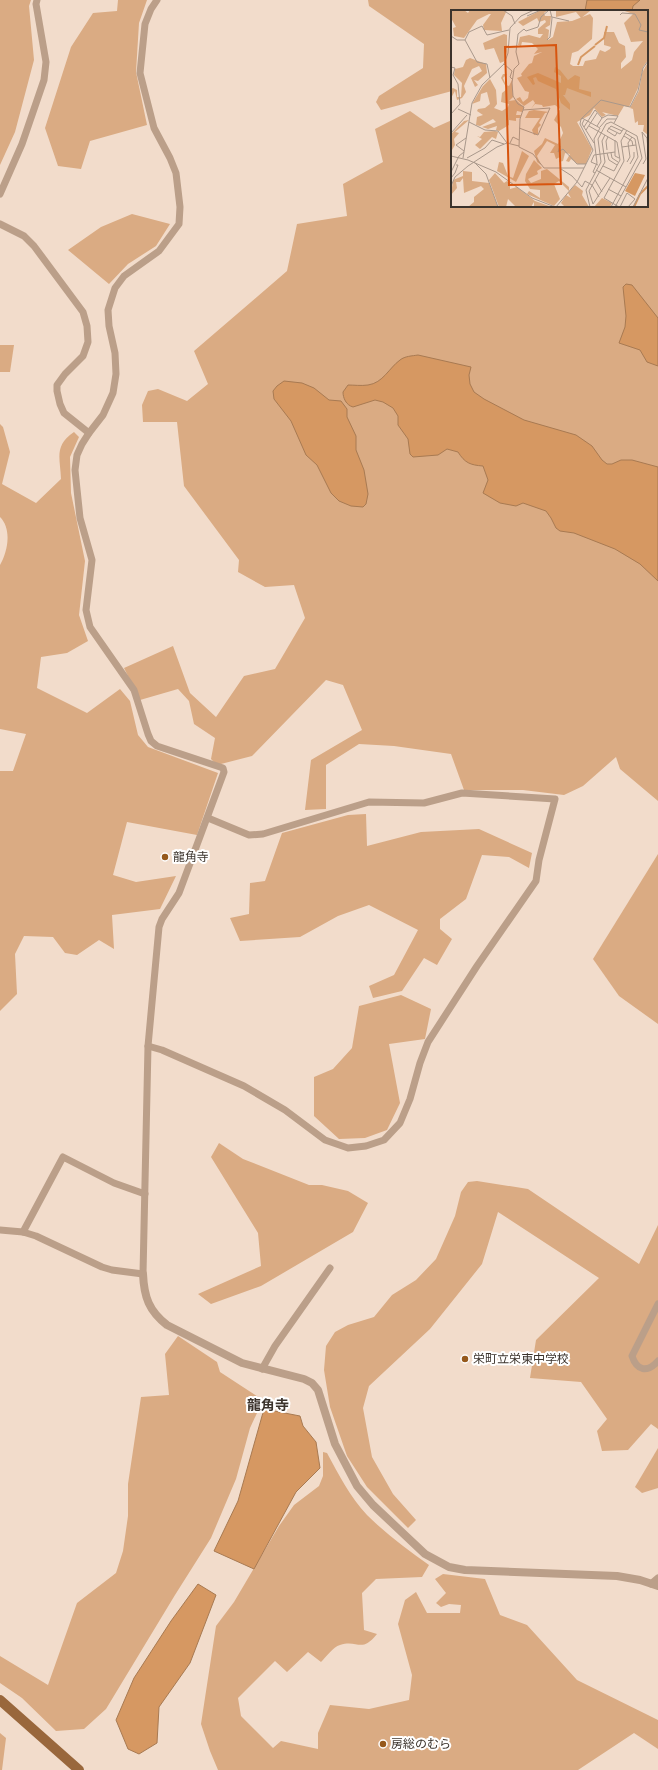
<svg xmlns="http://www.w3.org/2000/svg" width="658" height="1770" viewBox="0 0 658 1770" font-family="'Playfair Display','Noto Sans JP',serif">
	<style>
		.green { fill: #daab83 }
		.water { fill: #d69862; stroke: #a87a52 }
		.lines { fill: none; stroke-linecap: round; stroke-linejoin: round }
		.minor { stroke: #bb9f89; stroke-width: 7 }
		.tertiary { stroke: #bb9f89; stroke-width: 8 }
		.primary { stroke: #99673c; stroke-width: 10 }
		.poi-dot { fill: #96591c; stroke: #fff; stroke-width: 1.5 }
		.labels { text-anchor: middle; stroke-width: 4; stroke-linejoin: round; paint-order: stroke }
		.poi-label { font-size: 12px; fill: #3b332c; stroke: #fff; text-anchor: start }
		.quarter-label { font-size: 14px; font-weight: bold; fill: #3b332c; stroke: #fff }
		.inset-river { fill: none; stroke: #d69862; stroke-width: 2 }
		.inset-road { fill: none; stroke: #a9988b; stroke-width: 1 }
		.view { fill: #d7550f; fill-opacity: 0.15; stroke: #d7550f; stroke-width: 2 }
		.inset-edge { fill: none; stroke: #3b332c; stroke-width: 2 }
	</style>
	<rect width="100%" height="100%" fill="#f2dccb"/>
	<g class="green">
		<path d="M 0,0 L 31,0 L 29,6 L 34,60 L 15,132 L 0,165 Z"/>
		<path d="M 118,0 L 147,0 L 139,23 L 136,72 L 147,125 L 90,141 L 81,169 L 58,166 L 45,128 L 71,47 L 93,13 L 117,11 Z"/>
		<path d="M 368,0 L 658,0 L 658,801 L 620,769 L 616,757 L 583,786 L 564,795 L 523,790 L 464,790 L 451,754 L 394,746 L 359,744 L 326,765 L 326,809 L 305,810 L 311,760 L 362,730 L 343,685 L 326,680 L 252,756 L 217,765 L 211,759 L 215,738 L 194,724 L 189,701 L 178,689 L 140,700 L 124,668 L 173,646 L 190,693 L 216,717 L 244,676 L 275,669 L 305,618 L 294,585 L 265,587 L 238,572 L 239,560 L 184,486 L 177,422 L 143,422 L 142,405 L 148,391 L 158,389 L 187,401 L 208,384 L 194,351 L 287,271 L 297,224 L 347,216 L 343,184 L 383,162 L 375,129 L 410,111 L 434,128 L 452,120 L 452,206 L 647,206 L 647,11 L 452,11 L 452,91 L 381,110 L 376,102 L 379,96 L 423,68 L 424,44 L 369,6 Z"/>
		<path d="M 132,214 L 170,224 L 156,246 L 128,264 L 109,284 L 68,250 L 101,227 Z"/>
		<path d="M 0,345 L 14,345 L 10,372 L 0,372 Z"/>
		<path d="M 0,424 L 3,427 L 10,452 L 2,484 L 36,503 L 61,479 C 60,457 54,446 74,432 L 79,437 L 70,457 L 71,493 L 85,561 L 79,615 L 88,641 L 67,653 L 41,657 L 37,688 L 87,713 L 120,689 L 130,701 L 138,735 L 148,747 L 218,773 L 197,835 L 127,822 L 113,875 L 136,882 L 176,876 L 160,909 L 112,915 L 114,949 L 99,940 L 77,955 L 65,953 L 53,937 L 24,936 L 15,954 L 17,994 L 0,1011 L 0,771 L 13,771 L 26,734 L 0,729 L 0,565 C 8,551 12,529 0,517 Z"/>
		<path d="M 366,814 L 367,846 L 421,832 L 479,829 L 532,853 L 529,868 L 509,857 L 482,855 L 466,899 L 440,919 L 440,929 L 452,939 L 437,965 L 424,958 L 402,991 L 373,998 L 369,986 L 394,975 L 418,930 L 369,905 L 338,916 L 300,937 L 240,941 L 230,918 L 249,914 L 250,883 L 265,881 L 282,833 L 348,815 Z"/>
		<path d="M 658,854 L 658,1024 L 619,996 L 593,959 Z"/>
		<path d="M 401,995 L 431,1009 L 425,1039 L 389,1044 L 400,1103 L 387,1130 L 365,1138 L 339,1139 L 314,1116 L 314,1077 L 333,1069 L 352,1048 L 359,1006 Z"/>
		<path d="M 219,1143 L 243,1159 L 309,1185 L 322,1185 L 348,1191 L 368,1203 L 353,1232 L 261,1286 L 211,1304 L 198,1294 L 261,1266 L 258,1233 L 211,1157 Z"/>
		<path d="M 477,1181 L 528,1189 L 639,1264 L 658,1225 L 658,1429 L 651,1424 L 628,1450 L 602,1451 L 597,1431 L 607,1419 L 581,1382 L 530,1378 L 536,1340 L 599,1278 L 498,1212 L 482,1264 L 430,1329 L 369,1386 L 363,1408 L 372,1457 L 393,1494 L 416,1520 L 408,1528 L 367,1487 L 347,1456 L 330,1407 L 324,1370 L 326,1346 L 335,1332 L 348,1325 L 374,1317 L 392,1295 L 416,1280 L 436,1259 L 455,1216 L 461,1192 L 468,1182 Z"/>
		<path d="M 178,1336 L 217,1362 L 220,1372 L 263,1400 L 250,1428 L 236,1479 L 211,1538 L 175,1595 L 106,1709 L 84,1729 L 56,1731 L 22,1698 L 0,1683 L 0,1656 L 48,1685 L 77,1603 L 116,1573 L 123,1551 L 128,1516 L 128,1484 L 141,1397 L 169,1395 L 165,1354 Z"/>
		<path d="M 658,1448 L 658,1488 L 642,1493 L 635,1487 Z"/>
		<path d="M 323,1452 L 327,1453 C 339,1475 350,1497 367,1515 C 386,1534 408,1550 429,1565 L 422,1577 L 376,1579 L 362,1593 L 364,1630 L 377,1634 C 361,1654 358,1639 340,1645 C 333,1647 326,1657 321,1662 L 308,1652 L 287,1672 L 275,1661 L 238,1698 L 241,1716 L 273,1748 L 281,1741 L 318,1749 L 318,1733 L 330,1705 L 369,1709 L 409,1700 L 412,1675 L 398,1624 L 405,1600 L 416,1592 L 427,1613 L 460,1613 L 461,1605 L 449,1604 L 441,1607 L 436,1603 L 446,1593 L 435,1579 L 443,1574 L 485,1579 L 500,1615 L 527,1625 L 577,1680 L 658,1720 L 658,1749 L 634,1733 L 578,1770 L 218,1770 L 210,1751 L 201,1724 L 216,1626 L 234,1602 L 279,1526 L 294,1505 L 319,1486 L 323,1476 Z"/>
		<path d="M 0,1733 L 6,1738 L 2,1770 L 0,1770 Z"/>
	</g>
	<g class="water">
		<path d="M 587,0 L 640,0 L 633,6 L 632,11 L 585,11 Z"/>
		<path d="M 626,284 L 632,285 L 658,318 L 658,366 L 647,362 L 640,350 L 619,343 L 625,327 L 626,316 L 623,287 Z"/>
		<path d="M 418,355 L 471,367 L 469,375 L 470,384 L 474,392 L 484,399 L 524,420 L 576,435 L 592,446 L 602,460 L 607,464 L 612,464 L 621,460 L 632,460 L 658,467 L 658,581 L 640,564 L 615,549 L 574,533 L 560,531 L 556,528 L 551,518 L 546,511 L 523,503 L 516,506 L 500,503 L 483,493 L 488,480 L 483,466 C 470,465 465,463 458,452 L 447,449 L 438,455 L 413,457 L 410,454 L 408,439 L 398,425 L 398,416 L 393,408 L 383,402 L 375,400 L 353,407 C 346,405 343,398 343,392 L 348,385 C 354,385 361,386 368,385 C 383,383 389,368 400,360 C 405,356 412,356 418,355 Z"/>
		<path d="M 284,381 L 302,383 L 314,388 L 329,400 L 341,401 L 347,409 L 347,417 L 356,436 L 356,450 L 364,470 L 368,494 L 366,504 L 363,507 L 351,506 L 339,501 L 331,493 L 317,465 L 306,455 L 291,421 L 274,399 L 273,391 L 277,386 Z"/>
		<path d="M 264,1409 L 300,1416 L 303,1426 L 316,1442 L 320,1468 L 296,1492 L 254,1569 L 214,1551 L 238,1501 Z"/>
		<path d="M 198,1584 L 216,1595 L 190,1663 L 159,1707 L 157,1743 L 139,1754 L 128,1749 L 116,1720 L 134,1678 L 171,1621 Z"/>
	</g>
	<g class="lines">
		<g class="minor">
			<path d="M 0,194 L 22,144 L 44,80 L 46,62 L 36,4 L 37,0"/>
			<path d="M 0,224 L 24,236 L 34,246 L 83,312 L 87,326 L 88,342 L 83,356 L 65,374 L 57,385 L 57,391 L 60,404 L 64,413 L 89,433"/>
			<path d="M 148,1046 L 162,1050 L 244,1086 L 285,1110 L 325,1140 L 348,1148 L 366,1146 L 384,1140 L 400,1123 L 410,1099 L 420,1063 L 428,1042 L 477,966 L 536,881 L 539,860 L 555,799 L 462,793 L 424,803 L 369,802 L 263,834 L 249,835 L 208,818"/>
			<path d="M 0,1230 L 23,1232 L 36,1236 L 102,1267 L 112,1270 L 143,1274 L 148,1046 L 159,927 L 162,919 L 179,893 L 224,772 L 223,768 L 157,746 L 151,741 L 148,734 L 134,690 L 90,627 L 86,610 L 92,560 L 80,518 L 75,470 L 77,455 L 82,444 L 89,433 L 103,415 L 113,393 L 116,374 L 115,353 L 109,326 L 108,310 L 115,288 L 124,276 L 159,251 L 179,224 L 180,207 L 176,173 L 170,158 L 154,128 L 140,73 L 145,24 L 151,9 L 157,0"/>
			<path d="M 23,1232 L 63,1157 L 114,1183 L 145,1194"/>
			<path d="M 658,1304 L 632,1356 C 637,1371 647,1373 658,1361"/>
			<path d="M 262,1369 L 275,1346 L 330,1268"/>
			<path d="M 651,1584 L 658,1578"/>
		</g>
		<path class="tertiary" d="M 143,1274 C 144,1297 149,1311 167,1325 L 242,1363 L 304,1379 L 312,1383 L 318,1390 L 335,1444 L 357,1486 L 373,1505 L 425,1554 L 449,1567 L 465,1570 L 617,1576 L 640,1580 L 658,1586"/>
		<path class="primary" d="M 0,1700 L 79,1770"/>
	</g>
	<g class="poi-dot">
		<circle cx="165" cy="857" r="4"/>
		<circle cx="465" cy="1359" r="4"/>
		<circle cx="383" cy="1744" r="4"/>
	</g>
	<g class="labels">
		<g class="poi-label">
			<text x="173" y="861">龍角寺</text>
			<text x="473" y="1363">栄町立栄東中学校</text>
			<text x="391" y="1748">房総のむら</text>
		</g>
		<g class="quarter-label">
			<text x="268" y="1410">龍角寺</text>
		</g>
	</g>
	<g transform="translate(451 10)">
		<rect width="197" height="197" fill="#f2dccb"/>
		<path d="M 0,0 L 13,0 L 17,3 L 19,0 L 56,0 L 50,13 L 51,21 L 33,20 L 32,15 L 40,4 L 38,4 L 26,10 L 13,28 L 3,26 L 2,18 L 5,17 L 0,8 ZM 90,0 L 97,0 L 93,3 L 94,6 L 100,6 L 99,15 L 94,18 L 98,20 L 97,30 L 102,27 L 106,12 L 121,11 L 139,4 L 142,8 L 141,29 L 127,41 L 121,43 L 119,54 L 122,56 L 132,56 L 134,51 L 145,49 L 149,40 L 154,42 L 159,39 L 160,37 L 153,35 L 153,22 L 163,22 L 168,33 L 174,36 L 175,47 L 170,53 L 170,59 L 181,50 L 183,42 L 192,31 L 180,32 L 173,13 L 182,4 L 171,0 L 197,0 L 197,50 L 192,57 L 187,78 L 178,97 L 173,96 L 167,106 L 151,102 L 155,105 L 151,107 L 143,98 L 139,105 L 126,112 L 141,139 L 135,154 L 127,154 L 120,149 L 118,152 L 115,151 L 119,144 L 114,143 L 112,151 L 108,152 L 109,147 L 105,149 L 103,143 L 99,143 L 104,135 L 96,131 L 86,146 L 90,155 L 86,152 L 83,141 L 91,134 L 94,128 L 107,134 L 112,123 L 110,117 L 103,110 L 109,99 L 104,95 L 92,97 L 91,95 L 84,94 L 80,99 L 84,93 L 82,90 L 73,96 L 65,89 L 69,87 L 72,92 L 77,88 L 78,82 L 74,81 L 66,68 L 71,66 L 70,64 L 78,54 L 81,53 L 83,46 L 91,42 L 83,44 L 87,39 L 81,33 L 71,32 L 70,36 L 67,35 L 69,27 L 78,25 L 89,28 L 92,24 L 87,24 L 87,19 L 95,12 L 94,10 L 88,12 L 86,8 L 72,16 L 67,12 ZM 105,0 L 145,0 L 139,1 L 130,8 L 125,2 L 105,7 ZM 53,24 L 56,25 L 56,41 L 54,51 L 49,53 L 43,38 L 34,40 L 32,33 ZM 19,48 L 35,54 L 36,63 L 27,71 L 23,70 L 27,75 L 24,77 L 20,68 L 31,61 L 28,56 L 21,59 L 13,76 L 15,82 L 11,88 L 6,90 L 4,81 L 0,88 L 0,79 L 2,78 L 6,80 L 6,87 L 10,87 L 11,73 L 3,65 L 4,59 L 12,57 L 15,50 ZM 197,52 L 197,125 L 192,121 L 193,115 L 187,115 L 187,111 L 184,113 L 182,99 L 179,98 L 188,81 L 191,63 ZM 52,64 L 56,64 L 52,68 L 55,75 L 58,76 L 61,70 L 62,87 L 58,91 L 65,90 L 73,97 L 71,102 L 66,101 L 65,105 L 70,105 L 69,108 L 65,108 L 65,111 L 58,110 L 58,115 L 48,121 L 45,120 L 46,116 L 37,119 L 31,117 L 45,112 L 42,109 L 29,116 L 25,115 L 26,107 L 32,105 L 26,101 L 27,99 L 34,98 L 39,94 L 36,82 L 30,84 L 29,91 L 21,94 L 32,76 L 39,69 L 45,80 L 46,94 L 43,98 L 51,101 L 57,97 L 58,94 L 50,92 L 51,83 L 56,79 L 50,68 ZM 83,100 L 98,102 L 94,103 L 88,113 L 90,115 L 87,118 L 87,124 L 83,125 L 81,120 L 89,108 L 74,108 L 78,101 ZM 18,110 L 4,122 L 8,123 L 3,129 L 4,135 L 1,140 L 0,124 L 13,111 ZM 44,121 L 47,122 L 45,129 L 41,127 L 29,139 L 24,135 L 31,129 L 26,126 L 29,127 L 33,122 ZM 71,141 L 78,146 L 65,172 L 46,161 L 48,152 L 52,153 L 57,166 L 62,168 ZM 83,150 L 91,158 L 86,161 L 87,164 L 77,169 L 80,173 L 90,169 L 90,161 L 96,159 L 118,177 L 118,181 L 108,171 L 103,174 L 109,189 L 103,196 L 76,184 L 78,181 L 89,188 L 89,180 L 79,179 L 74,171 L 75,164 ZM 12,161 L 21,162 L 21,171 L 38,173 L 47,197 L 17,197 L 23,192 L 23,187 L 33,179 L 30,176 L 13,183 L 12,168 L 9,172 L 5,172 L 6,178 L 0,185 L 2,170 L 12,166 ZM 44,163 L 53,173 L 56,171 L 59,173 L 59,179 L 66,177 L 84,191 L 101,197 L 83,197 L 83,192 L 80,197 L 65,197 L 57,189 L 55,197 L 48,197 L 38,170 ZM 124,175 L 132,181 L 131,185 L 138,197 L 114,197 L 110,193 L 115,185 L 120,188 L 117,183 ZM 151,188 L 161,193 L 159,197 L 143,197 Z" fill="#daab83"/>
		<path d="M 104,57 L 109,60 L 117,70 L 124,65 L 129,67 L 128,79 L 140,82 L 140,87 L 116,78 L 114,85 L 112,85 L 119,94 L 119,100 L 110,93 L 105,79 L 87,71 L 85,67 L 82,68 L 84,74 L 82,75 L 76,67 L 87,63 L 110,73 L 110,66 L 103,62 ZM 184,163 L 194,165 L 184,186 L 174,181 Z" fill="#d69862"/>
		<path class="inset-river" d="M 144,35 L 153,28 L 156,16M 127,55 L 130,47 L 144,36M 183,197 L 189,184 L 197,176"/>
		<path class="inset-road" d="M 52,0 L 61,6 L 64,14M 98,0 L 90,7 L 87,17 L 75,21 L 73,19 L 67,24 L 65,42 L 68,54 L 63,59 L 61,73 L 62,86 L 67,94 L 73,97 L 69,109 L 68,137 L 82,144 L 93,158 L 133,158M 169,5 L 171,3 L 184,4 L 190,15 L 188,20 L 197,22M 76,6 L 90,0M 101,7 L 118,11M 0,26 L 6,30 L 14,30M 14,30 L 18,22 L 31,16 L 36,25 L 58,20M 14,30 L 26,52 L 36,54 L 39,68M 96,30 L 99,27 L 101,8 L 99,0M 53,54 L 61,61 L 59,67 L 62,70M 0,57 L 4,58 L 2,65 L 7,74 L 9,94 L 0,104M 7,99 L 20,105M 131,108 L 149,118 L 143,129 L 146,153 L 142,162 L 144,163M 133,110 L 131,114 L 143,133M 18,112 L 34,120 L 47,121 L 56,133M 138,116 L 166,132 L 169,150 L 163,161 L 152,156M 146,116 L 151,108 L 157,105 L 167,106 L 163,113M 133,117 L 144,100 L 151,108M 149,117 L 156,109 L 165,109M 68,118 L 87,125 L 99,98 L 72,100M 157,118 L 169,124 L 173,118M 135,120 L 146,103M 0,123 L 16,105M 166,123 L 164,126 L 156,121 L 160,116 L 171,121M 154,125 L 151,131 L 154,152 L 138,181 L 142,194 L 159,168M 173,126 L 181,131 L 182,136M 164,130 L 164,146 L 168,148M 59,133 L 62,127 L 68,130M 109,136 L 107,142 L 112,139 L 126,154 L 135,154M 171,137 L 185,135M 156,140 L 155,131 L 157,127M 13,141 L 5,135 L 15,128M 156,143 L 158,150 L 166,155M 160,143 L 161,148 L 167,152M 0,146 L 17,150 L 45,162 L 81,188 L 104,197M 12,148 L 21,93 L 31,75 L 53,54 L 57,43 L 59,18 L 70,6 L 83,0M 16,148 L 34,138 L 41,130 L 53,134M 23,152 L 35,164 L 47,197M 176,152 L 179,147 L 177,133 L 181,127M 179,154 L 183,147 L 183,142M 192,154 L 195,149 L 191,122 L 196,128 L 197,140M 147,155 L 140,152 L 143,145 L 164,142M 110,159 L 121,166 L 131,177 L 134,171 L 141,175 L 148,187M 145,160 L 175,177M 0,162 L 8,146 L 13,142M 0,168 L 4,163 L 7,155 L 5,155M 144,170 L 151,182M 0,176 L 4,167 L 17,156 L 46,137 L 56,133 L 68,136M 157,179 L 170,186M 105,197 L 126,172 L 142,140 L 129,114 L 130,109 L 150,90 L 179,97 L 187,81 L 192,58 L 197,51M 139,197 L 135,180 L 150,152 L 147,129 L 155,114 L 160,112 L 186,126 L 191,148 L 164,197M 160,197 L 187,147 L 184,129 L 174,123M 168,197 L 153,188 L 173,151 L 170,131 L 176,120M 169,197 L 176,183 L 184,189 L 177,197M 182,197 L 197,168"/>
		<path class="view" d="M 105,35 L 110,174 L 58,175 L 54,37 Z"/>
		<rect width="197" height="197" class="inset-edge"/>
	</g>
</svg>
